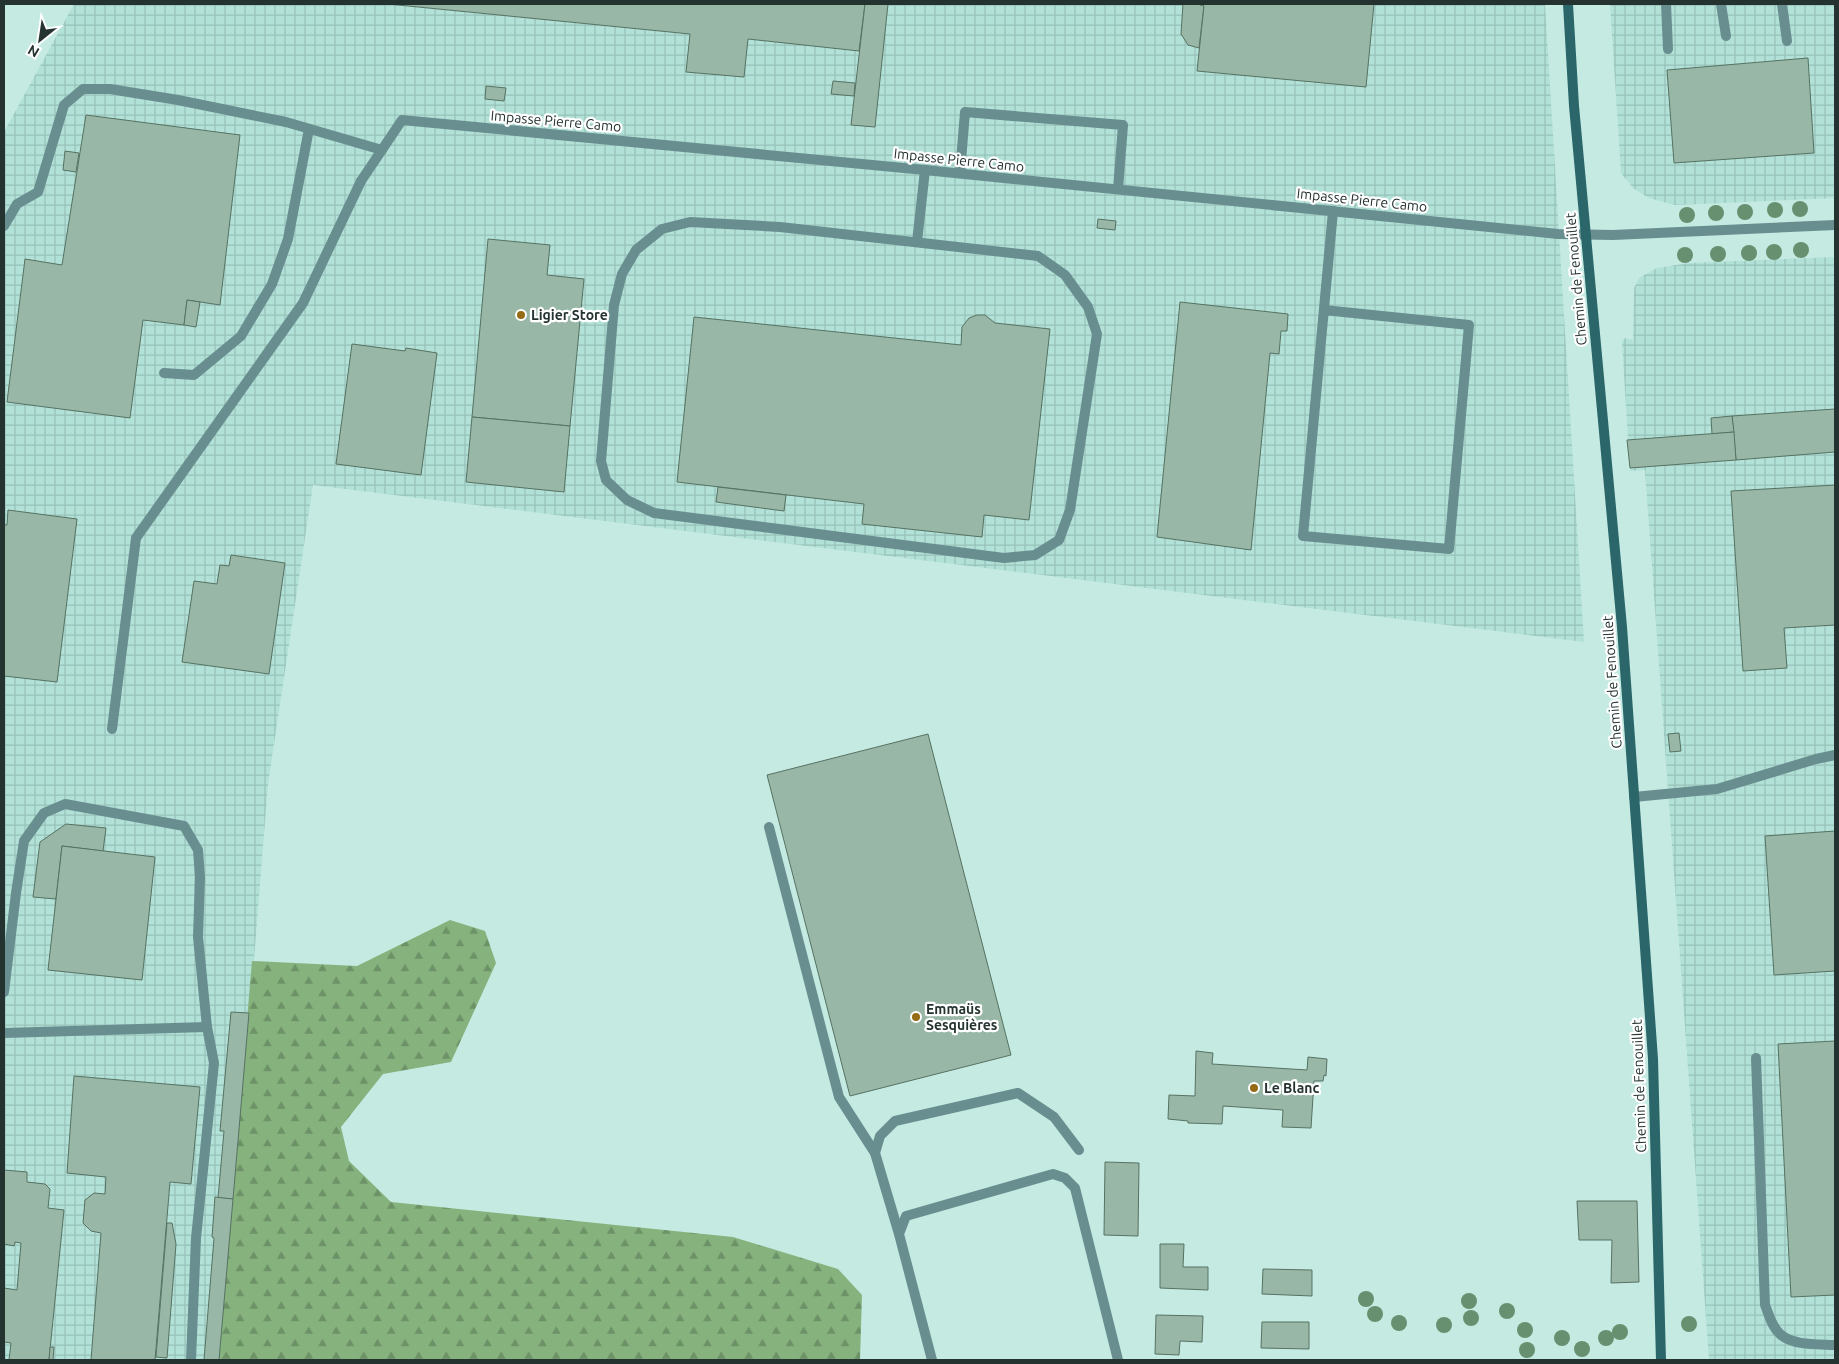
<svg xmlns="http://www.w3.org/2000/svg" width="1839" height="1364" viewBox="0 0 1839 1364" font-family="Ubuntu,sans-serif">
	<style>
		.industrial { fill: url(#industrial-grid) }
		.forest { fill: url(#forest-firs) }
		.building { fill: #99b7a6; stroke: #567263 }
		.lines { fill: none; stroke-linecap: round; stroke-linejoin: round }
		.lane { stroke: #698e90; stroke-width: 10 }
		.street { stroke: #698e90; stroke-width: 10 }
		.secondary { stroke: #2a666a; stroke-width: 10 }
		.tree { fill: #66906f }
		.poi-dot { fill: #956b16; stroke: #fff; stroke-width: 2 }
		.labels { text-anchor: middle; stroke-width: 4.5; stroke-linejoin: round; paint-order: stroke }
		.street-label { font-size: 14px; fill: #243330; stroke: #fff }
		.poi-label { font-size: 14px; font-weight: bold; fill: #243330; stroke: #fff; text-anchor: start }
	</style>
	<defs>
		<pattern id="industrial-grid" width="8" height="8" patternUnits="userSpaceOnUse" patternTransform="scale(1.25)"><rect width="8" height="8" fill="#b1e1d7"/><path d="M0 4h8M4 0v8" fill="none" stroke="#98c2b9"/></pattern>
		<pattern id="forest-firs" width="22" height="20" patternUnits="userSpaceOnUse" patternTransform="scale(1.25)"><rect width="22" height="20" fill="#86b37d"/><path d="M5 1l3.5 6h-7zM16 11l3.5 6h-7z" fill="#6d9267"/></pattern>
	</defs>
	<rect width="100%" height="100%" fill="#c4eae2"/>
	<g class="industrial">
		<path d="M 74,4 L 1545,4 L 1584,642 L 313,485 L 268,784 L 222,1360 L 4,1360 L 4,132 Z"/>
		<path d="M 1610,4 L 1835,4 L 1835,198 L 1675,205 L 1649,198 L 1633,188 L 1621,173 Z"/>
		<path d="M 1835,257 L 1835,1360 L 1709,1360 L 1645,470 L 1630,471 L 1622,342 L 1625,338 L 1633,340 L 1634,288 L 1639,278 L 1657,268 L 1689,263 Z"/>
	</g>
	<path class="forest" d="M 450,920 L 485,931 L 496,963 L 451,1062 L 383,1074 L 341,1127 L 349,1161 L 391,1202 L 733,1237 L 838,1269 L 862,1295 L 860,1360 L 218,1360 L 252,961 L 357,966 Z"/>
	<g class="building">
		<path d="M 388,4 L 865,4 L 859,51 L 748,39 L 744,77 L 686,72 L 690,34 Z"/>
		<path d="M 865,4 L 888,4 L 875,127 L 851,125 Z"/>
		<path d="M 1183,4 L 1198,4 L 1204,6 L 1199,48 L 1188,45 L 1181,34 Z"/>
		<path d="M 1198,4 L 1374,4 L 1366,87 L 1197,71 L 1204,6 Z"/>
		<path d="M 1808,58 L 1814,153 L 1674,163 L 1667,70 Z"/>
		<path d="M 833,81 L 855,83 L 854,96 L 831,94 Z"/>
		<path d="M 486,86 L 506,88 L 504,101 L 485,99 Z"/>
		<path d="M 86,115 L 240,135 L 220,305 L 187,300 L 184,325 L 143,320 L 130,418 L 7,402 L 25,259 L 62,265 Z"/>
		<path d="M 65,151 L 79,153 L 76,172 L 63,170 Z"/>
		<path d="M 1098,219 L 1116,221 L 1115,230 L 1097,228 Z"/>
		<path d="M 488,239 L 550,245 L 547,275 L 584,279 L 570,426 L 472,417 Z"/>
		<path d="M 187,300 L 200,302 L 196,327 L 184,325 Z"/>
		<path d="M 1180,302 L 1288,314 L 1287,331 L 1281,331 L 1279,354 L 1270,353 L 1251,550 L 1157,537 Z"/>
		<path d="M 977,315 L 985,315 L 995,323 L 1050,329 L 1029,520 L 984,515 L 982,537 L 862,524 L 864,504 L 677,482 L 694,317 L 961,345 L 962,327 L 969,318 Z"/>
		<path d="M 352,344 L 405,351 L 406,348 L 437,353 L 421,475 L 336,464 Z"/>
		<path d="M 1835,409 L 1835,452 L 1736,460 L 1732,416 Z"/>
		<path d="M 1732,416 L 1734,432 L 1712,434 L 1711,418 Z"/>
		<path d="M 472,417 L 570,426 L 564,492 L 466,482 Z"/>
		<path d="M 1734,432 L 1736,460 L 1630,468 L 1627,440 Z"/>
		<path d="M 1835,485 L 1835,625 L 1784,628 L 1787,668 L 1743,671 L 1731,491 Z"/>
		<path d="M 718,487 L 786,495 L 784,511 L 716,502 Z"/>
		<path d="M 8,510 L 77,519 L 57,682 L 4,676 L 4,525 L 7,525 Z"/>
		<path d="M 231,555 L 285,563 L 269,674 L 182,662 L 194,581 L 217,584 L 220,565 L 229,566 Z"/>
		<path d="M 1679,733 L 1681,751 L 1670,752 L 1668,734 Z"/>
		<path d="M 928,734 L 1011,1055 L 850,1096 L 767,775 Z"/>
		<path d="M 66,824 L 106,828 L 103,851 L 62,846 L 56,899 L 33,897 L 40,842 Z"/>
		<path d="M 1835,831 L 1835,971 L 1774,975 L 1765,836 Z"/>
		<path d="M 62,846 L 155,857 L 142,980 L 48,970 Z"/>
		<path d="M 231,1012 L 249,1013 L 233,1199 L 218,1198 L 224,1131 L 220,1131 Z"/>
		<path d="M 1835,1041 L 1835,1295 L 1791,1297 L 1778,1044 Z"/>
		<path d="M 1196,1051 L 1213,1053 L 1212,1064 L 1307,1070 L 1308,1057 L 1327,1059 L 1326,1076 L 1324,1075 L 1323,1081 L 1314,1081 L 1311,1128 L 1282,1127 L 1283,1110 L 1223,1106 L 1222,1124 L 1188,1123 L 1188,1121 L 1168,1119 L 1169,1095 L 1195,1096 Z"/>
		<path d="M 74,1076 L 200,1087 L 191,1184 L 170,1182 L 155,1360 L 91,1360 L 101,1233 L 91,1231 L 83,1223 L 85,1200 L 94,1193 L 105,1194 L 106,1177 L 67,1173 Z"/>
		<path d="M 1105,1162 L 1139,1163 L 1138,1236 L 1104,1235 Z"/>
		<path d="M 4,1170 L 27,1172 L 27,1182 L 45,1184 L 50,1189 L 48,1208 L 64,1210 L 49,1360 L 9,1360 L 11,1343 L 4,1342 L 4,1288 L 17,1290 L 21,1243 L 15,1242 L 14,1246 L 4,1244 Z"/>
		<path d="M 215,1197 L 233,1199 L 219,1360 L 204,1360 L 214,1238 L 212,1237 Z"/>
		<path d="M 1577,1201 L 1637,1201 L 1639,1282 L 1611,1283 L 1612,1240 L 1579,1240 Z"/>
		<path d="M 167,1223 L 172,1223 L 176,1244 L 167,1358 L 156,1357 Z"/>
		<path d="M 1160,1244 L 1184,1244 L 1183,1267 L 1208,1267 L 1208,1290 L 1160,1288 Z"/>
		<path d="M 1263,1269 L 1312,1270 L 1312,1296 L 1262,1294 Z"/>
		<path d="M 1156,1315 L 1203,1316 L 1202,1342 L 1180,1341 L 1179,1355 L 1155,1354 Z"/>
		<path d="M 1262,1322 L 1309,1322 L 1309,1349 L 1261,1348 Z"/>
		<path d="M 50,1347 L 54,1347 L 53,1360 L 49,1360 Z"/>
	</g>
	<g class="lines">
		<g class="lane">
			<path d="M 1666,4 L 1668,49"/>
			<path d="M 1721,4 L 1726,36"/>
			<path d="M 1782,4 L 1787,41"/>
			<path d="M 960,173 L 965,112 L 1123,125 L 1118,189"/>
			<path d="M 690,222 L 780,227 L 1038,256 L 1065,275 L 1088,307 L 1097,334 L 1070,510 L 1059,540 L 1035,555 L 1004,558 L 654,513 L 627,500 L 606,480 L 601,461 L 614,305 L 622,274 L 636,250 L 662,229 Z"/>
			<path d="M 4,226 L 17,204 L 38,192 L 64,105 L 83,89 L 110,89 L 178,100 L 286,122 L 382,150"/>
			<path d="M 917,242 L 925,170"/>
			<path d="M 1324,310 L 1469,325 L 1449,549 L 1303,536 L 1333,211"/>
			<path d="M 164,373 L 194,375 L 241,336 L 272,284 L 288,239 L 309,129"/>
			<path d="M 112,729 L 136,538 L 303,303 L 361,181"/>
			<path d="M 1634,797 L 1717,789 L 1816,759 L 1835,755"/>
			<path d="M 769,827 L 839,1097 L 875,1153"/>
			<path d="M 4,992 L 16,893 L 24,841 L 44,813 L 65,804 L 184,826 L 198,850 L 200,877 L 198,937 L 207,1027 L 214,1063 L 196,1238 L 191,1360"/>
			<path d="M 4,1033 L 207,1027"/>
			<path d="M 1756,1058 L 1765,1305 C 1769,1315 1772,1327 1780,1334 C 1793,1346 1819,1344 1835,1345"/>
			<path d="M 899,1234 L 875,1153 L 880,1136 L 895,1121 L 1018,1093 L 1054,1117 L 1079,1150"/>
			<path d="M 932,1360 L 899,1234 L 906,1216 L 1053,1174 L 1065,1178 L 1075,1188 L 1118,1360"/>
		</g>
		<path class="street" d="M 361,181 L 402,120 L 925,170 L 1558,234 L 1613,235 L 1835,225"/>
		<path class="secondary" d="M 1568,4 L 1574,106 L 1622,627 L 1653,1059 L 1661,1360"/>
	</g>
	<g class="tree">
		<circle cx="1800" cy="209" r="8"/>
		<circle cx="1775" cy="210" r="8"/>
		<circle cx="1745" cy="212" r="8"/>
		<circle cx="1716" cy="213" r="8"/>
		<circle cx="1687" cy="215" r="8"/>
		<circle cx="1801" cy="250" r="8"/>
		<circle cx="1774" cy="252" r="8"/>
		<circle cx="1749" cy="253" r="8"/>
		<circle cx="1718" cy="254" r="8"/>
		<circle cx="1685" cy="255" r="8"/>
		<circle cx="1366" cy="1299" r="8"/>
		<circle cx="1469" cy="1301" r="8"/>
		<circle cx="1507" cy="1311" r="8"/>
		<circle cx="1375" cy="1314" r="8"/>
		<circle cx="1471" cy="1318" r="8"/>
		<circle cx="1399" cy="1323" r="8"/>
		<circle cx="1689" cy="1324" r="8"/>
		<circle cx="1444" cy="1325" r="8"/>
		<circle cx="1525" cy="1330" r="8"/>
		<circle cx="1620" cy="1332" r="8"/>
		<circle cx="1562" cy="1338" r="8"/>
		<circle cx="1606" cy="1338" r="8"/>
		<circle cx="1582" cy="1349" r="8"/>
		<circle cx="1527" cy="1350" r="8"/>
	</g>
	<g class="poi-dot">
		<circle cx="521" cy="315" r="5"/>
		<circle cx="916" cy="1017" r="5"/>
		<circle cx="1254" cy="1088" r="5"/>
	</g>
	<g class="labels">
		<g class="street-label">
			<text transform="translate(556 121) rotate(5)" y="5">Impasse Pierre Camo</text>
			<text transform="translate(959 160) rotate(6)" y="5">Impasse Pierre Camo</text>
			<text transform="translate(1362 200) rotate(6)" y="5">Impasse Pierre Camo</text>
			<text transform="translate(1576 279) rotate(-95)" y="5">Chemin de Fenouillet</text>
			<text transform="translate(1612 682) rotate(-94)" y="5">Chemin de Fenouillet</text>
			<text transform="translate(1639 1086) rotate(-92)" y="5">Chemin de Fenouillet</text>
		</g>
		<g class="poi-label">
			<text x="531" y="320">Ligier Store</text>
			<text x="926" y="1014">Emmaüs<tspan x="926" dy="16">Sesquières</tspan></text>
			<text x="1264" y="1093">Le Blanc</text>
		</g>
	</g>
	<rect width="1839" height="1364" fill="none" stroke="#243330" stroke-width="10"/>
	<g transform="translate(40 40) rotate(210)" stroke="#ffffff" stroke-width="4" paint-order="stroke">
	<path d="M0-4L9 19L0 12L-9 19Z" fill="#243330"/>
	<text y="-8" font-size="14" font-weight="bold" text-anchor="middle" fill="#243330">N</text>
	</g>
</svg>
